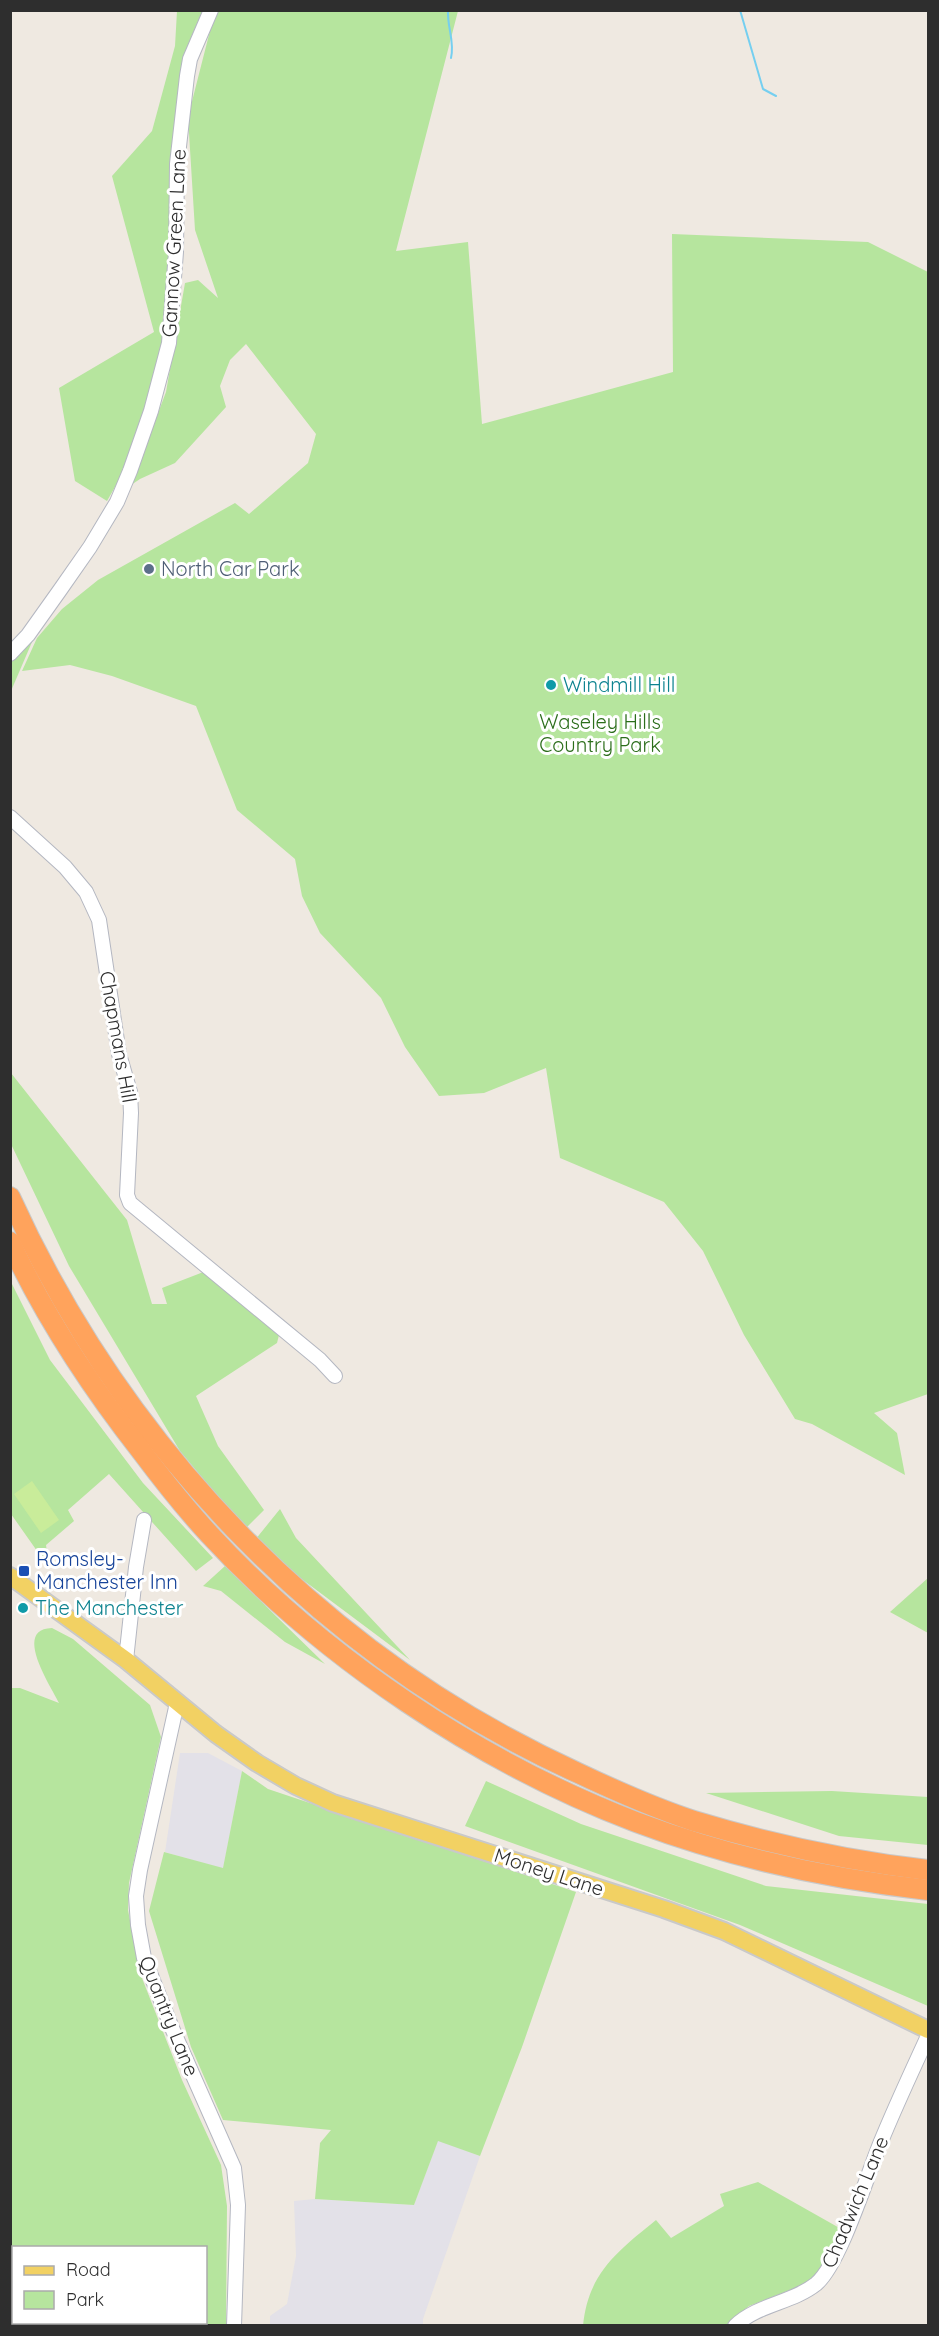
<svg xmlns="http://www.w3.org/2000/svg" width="939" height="2336" viewBox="0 0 939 2336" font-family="Quicksand,sans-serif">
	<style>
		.industrial { fill: #e3e1e8 }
		.green { fill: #b6e59e }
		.pitch { fill: #c9ec9a }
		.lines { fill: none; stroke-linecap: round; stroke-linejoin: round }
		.stream { stroke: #75cff0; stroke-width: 2 }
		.minor-casing { stroke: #b4b7c1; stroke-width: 16 }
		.major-casing { stroke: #c9c9c9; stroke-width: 20 }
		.highway-casing { stroke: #c9c9c9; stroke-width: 22 }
		.minor { stroke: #fff; stroke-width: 14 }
		.major { stroke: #f2d163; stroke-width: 16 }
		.highway { stroke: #ffa35c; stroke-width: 20 }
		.service-dot { fill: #5c6f8a; stroke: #fff; stroke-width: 2 }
		.culture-dot { fill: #0f9aa8; stroke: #fff; stroke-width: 2 }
		.transit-dot { fill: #1a4fb4; stroke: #fff; stroke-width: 2 }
		.labels { text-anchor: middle; stroke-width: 6; stroke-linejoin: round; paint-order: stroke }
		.street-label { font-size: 20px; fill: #2e2e2e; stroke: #fff }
		.service-label { font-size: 20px; fill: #4e5e75; stroke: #fff; text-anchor: start }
		.culture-label { font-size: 20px; fill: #0d838f; stroke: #fff; text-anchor: start }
		.park-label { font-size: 20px; fill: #2c6e1b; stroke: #fff }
		.transit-label { font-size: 20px; fill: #164399; stroke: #fff; text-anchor: start }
	</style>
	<rect width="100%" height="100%" fill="#efe9e1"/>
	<g class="industrial">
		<path d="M 180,1753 L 208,1753 L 242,1771 L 223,1869 L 165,1852 Z"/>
		<path d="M 438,2140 L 480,2156 L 423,2319 L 423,2325 L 270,2325 L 270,2316 L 287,2304 L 296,2256 L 294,2201 L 315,2199 L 414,2205 Z"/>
	</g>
	<g class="green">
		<path d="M 177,11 L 203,11 L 192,35 L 181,80 L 171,175 L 167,334 L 128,464 L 107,501 L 75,481 L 59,388 L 154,332 L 112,176 L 152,131 L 175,46 Z"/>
		<path d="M 218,11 L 458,11 L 396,251 L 468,242 L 482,424 L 673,372 L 672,234 L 868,242 L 928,272 L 928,1394 L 874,1413 L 897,1433 L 905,1475 L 812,1424 L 795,1419 L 744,1335 L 703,1251 L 664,1202 L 560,1158 L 546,1068 L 484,1093 L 439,1096 L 405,1047 L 381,998 L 320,933 L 302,896 L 295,859 L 237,810 L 196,706 L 112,676 L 70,665 L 22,671 L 37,638 L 62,609 L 98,580 L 235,503 L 249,514 L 308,463 L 316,434 L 246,344 L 230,360 L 220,386 L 226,407 L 175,463 L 140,479 L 131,485 L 166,392 L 185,283 L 198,280 L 218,298 L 195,230 L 188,117 L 213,19 Z"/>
		<path d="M 25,642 L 32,642 L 11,691 L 11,657 Z"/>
		<path d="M 11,1073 L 127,1220 L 152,1304 L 167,1304 L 162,1288 L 206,1271 L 279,1335 L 277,1343 L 196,1396 L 218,1446 L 264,1510 L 245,1529 L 180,1451 L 69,1266 L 11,1144 Z"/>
		<path d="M 10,1280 L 50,1360 L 143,1483 L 213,1558 L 196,1571 L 109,1474 L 68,1510 L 74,1521 L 46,1545 L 47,1552 L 42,1558 L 11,1514 Z"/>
		<path d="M 280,1509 L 296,1538 L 410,1660 L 283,1565 L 255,1540 Z"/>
		<path d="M 225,1566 L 325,1664 L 285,1642 L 221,1591 L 203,1586 Z"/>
		<path d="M 928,1578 L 928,1633 L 890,1612 Z"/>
		<path d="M 52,1628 L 73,1639 L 150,1705 L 161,1737 L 129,1883 L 128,1910 L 140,1973 L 182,2080 L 221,2165 L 227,2206 L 226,2325 L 192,2325 L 197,2323 L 206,2322 L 206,2248 L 14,2248 L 14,2322 L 188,2323 L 178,2326 L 11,2325 L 11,1688 L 20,1688 L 59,1703 C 51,1686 12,1629 52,1628 Z"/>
		<path d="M 242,1771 L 268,1789 L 576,1892 L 522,2047 L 480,2156 L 438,2141 L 414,2205 L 315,2199 L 320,2143 L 331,2130 L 223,2120 L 191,2047 L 149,1911 L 164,1852 L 223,1868 Z"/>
		<path d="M 486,1781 L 581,1824 L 766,1886 L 928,1904 L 928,2006 L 740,1925 L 465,1826 Z"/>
		<path d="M 832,1791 L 928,1797 L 928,1845 L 839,1836 L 706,1793 Z"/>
		<path d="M 758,2182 L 843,2230 L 835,2251 L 813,2281 L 749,2306 L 726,2325 L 583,2326 C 588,2273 618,2251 656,2220 L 671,2238 L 724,2206 L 720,2194 Z"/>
	</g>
	<path class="pitch" d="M 32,1481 L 59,1520 L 41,1533 L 14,1494 Z"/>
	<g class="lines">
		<g class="stream">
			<path d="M 448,10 C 447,28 455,41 451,58"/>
			<path d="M 740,10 L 763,89 L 776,96"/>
		</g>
		<g class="minor-casing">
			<g id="minor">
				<path d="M 10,654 L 28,635 L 60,590 L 90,547 L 117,502 L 130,471 L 151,411 L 169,343 L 176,252 L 177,164 L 187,76 L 190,59 L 211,10"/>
				<path d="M 10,817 L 65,867 L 86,892 L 99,920 L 119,1054 L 130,1092 L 131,1113 L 127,1195 L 130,1203 L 320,1360 L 335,1376"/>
				<path d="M 126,1660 L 136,1567 L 144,1520"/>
				<path d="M 177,1703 L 140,1870 L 136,1896 L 138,1925 L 144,1958 L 172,2028 L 234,2168 L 238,2205 L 234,2326"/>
				<path d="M 735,2326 C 758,2304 792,2303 816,2284 C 840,2264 867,2176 880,2144 C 895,2107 912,2071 928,2036"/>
			</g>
		</g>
		<g class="major-casing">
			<path id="major" d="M 10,1576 L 126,1660 L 216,1734 L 257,1763 L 296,1786 L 333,1803 L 664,1909 L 724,1931 L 928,2030"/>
		</g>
		<g class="highway-casing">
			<g id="highway">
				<path d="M 10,1197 C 124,1449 325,1658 578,1773 C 616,1791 654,1808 694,1821 C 770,1844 849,1861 928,1870"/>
				<path d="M 10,1242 C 45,1317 91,1387 142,1452 C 163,1480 185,1508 209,1534 C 322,1657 481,1763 636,1822 C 729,1857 830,1879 928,1890"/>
			</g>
		</g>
		<use href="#minor" class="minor"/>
		<use href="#major" class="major"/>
		<use href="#highway" class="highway"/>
	</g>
	<circle class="service-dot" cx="149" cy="569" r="6"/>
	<g class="culture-dot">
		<circle cx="551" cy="685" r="6"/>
		<circle cx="23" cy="1608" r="6"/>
	</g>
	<rect class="transit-dot" x="18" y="1565" width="12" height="12" rx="3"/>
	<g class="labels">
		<g class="street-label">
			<text transform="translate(174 243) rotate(-87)" y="7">Gannow Green Lane</text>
			<text transform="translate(118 1037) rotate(80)" y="7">Chapmans Hill</text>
			<text transform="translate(549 1872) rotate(18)" y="7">Money Lane</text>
			<text transform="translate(169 2016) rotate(68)" y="7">Quantry Lane</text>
			<text transform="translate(855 2202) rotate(-67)" y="7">Chadwich Lane</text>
		</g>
		<g class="service-label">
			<text x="161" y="576">North Car Park</text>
		</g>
		<g class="culture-label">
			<text x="563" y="692">Windmill Hill</text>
			<text x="35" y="1615">The Manchester</text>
		</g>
		<g class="park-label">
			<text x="600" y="729">Waseley Hills<tspan x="600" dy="23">Country Park</tspan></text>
		</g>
		<g class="transit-label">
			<text x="36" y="1566">Romsley-<tspan x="36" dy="23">Manchester Inn</tspan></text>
		</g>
	</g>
	<rect width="939" height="2336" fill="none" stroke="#2e2e2e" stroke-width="24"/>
	<rect x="12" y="2246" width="195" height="78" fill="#ffffff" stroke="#ababab" stroke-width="1.5"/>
	<rect x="24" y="2266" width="30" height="9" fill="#f2d163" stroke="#ababab" stroke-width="1.5"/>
	<text x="66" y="2276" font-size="18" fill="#2e2e2e">Road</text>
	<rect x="24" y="2291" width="30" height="18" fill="#b6e59e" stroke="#ababab" stroke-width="1.5"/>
	<text x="66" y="2306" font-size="18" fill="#2e2e2e">Park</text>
</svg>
